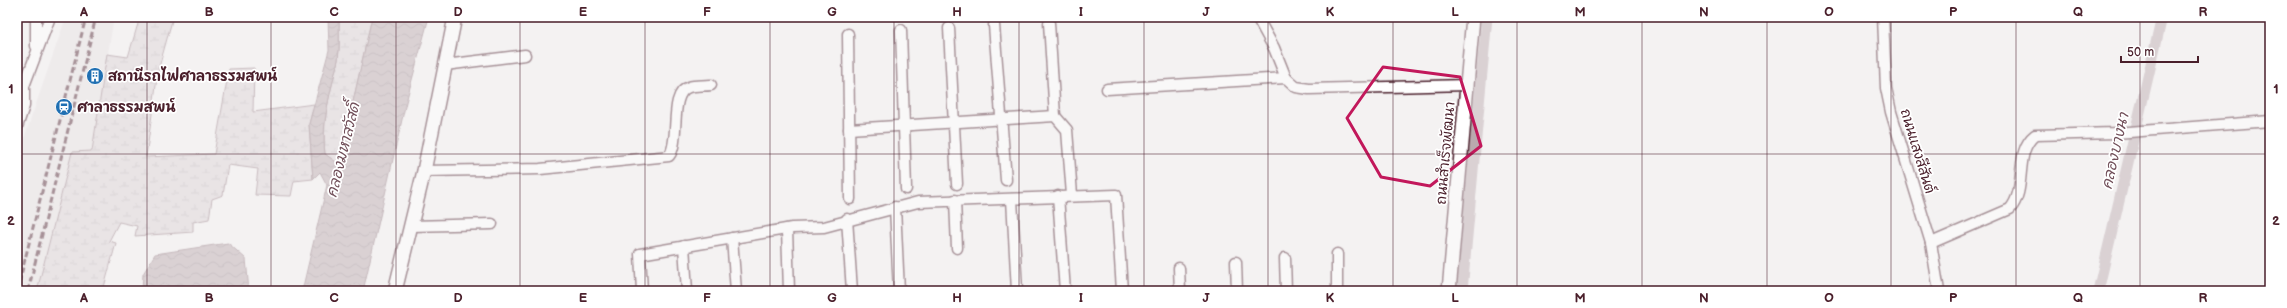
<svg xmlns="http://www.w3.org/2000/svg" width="2287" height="308" viewBox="0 0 2287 308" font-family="'Balsamiq Sans','Playpen Sans Thai',sans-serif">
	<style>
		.built { fill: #e7e2e3 }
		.wetland { fill: url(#wetland-marsh); stroke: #927880 }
		.water { fill: url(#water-waves); stroke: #8d727a }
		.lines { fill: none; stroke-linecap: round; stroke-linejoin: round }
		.canal { stroke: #baa9ae; stroke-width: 11 }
		.minor-casing { stroke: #4a1f2b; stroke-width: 13 }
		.tertiary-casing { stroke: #4a1f2b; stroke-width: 16 }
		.minor { stroke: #fff; stroke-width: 10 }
		.tertiary { stroke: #fff; stroke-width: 13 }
		.rail { stroke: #4a1f2b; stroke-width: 3; stroke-dasharray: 6 3; stroke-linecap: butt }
		.marked { fill: none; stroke: #c2185b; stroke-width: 3; stroke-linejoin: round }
		.grid { fill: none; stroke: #4a1f2b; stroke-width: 1; stroke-opacity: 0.55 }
		.labels { text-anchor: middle; stroke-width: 3.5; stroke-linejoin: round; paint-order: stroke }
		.poi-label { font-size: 14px; font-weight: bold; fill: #4a1f2b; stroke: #fff; text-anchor: start }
		.street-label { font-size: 14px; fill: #4a1f2b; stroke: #fff }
		.water-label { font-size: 15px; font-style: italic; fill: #714f59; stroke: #fff }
		.neatline { fill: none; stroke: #4a1f2b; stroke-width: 1.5 }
		.grid-label { font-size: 13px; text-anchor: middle; font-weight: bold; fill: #4a1f2b }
	</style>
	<defs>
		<pattern id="wetland-marsh" width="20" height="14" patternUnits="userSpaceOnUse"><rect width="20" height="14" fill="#dbd2d5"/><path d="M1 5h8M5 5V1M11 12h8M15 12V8" fill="none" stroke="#bdb4b7"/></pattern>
		<pattern id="water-waves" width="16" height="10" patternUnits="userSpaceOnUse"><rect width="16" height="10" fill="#baa9ae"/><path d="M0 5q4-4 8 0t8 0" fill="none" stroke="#99898e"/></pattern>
	</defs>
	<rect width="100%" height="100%" fill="#f4f2f2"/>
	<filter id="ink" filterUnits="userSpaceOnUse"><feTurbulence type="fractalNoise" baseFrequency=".025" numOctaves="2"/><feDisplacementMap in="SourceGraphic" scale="8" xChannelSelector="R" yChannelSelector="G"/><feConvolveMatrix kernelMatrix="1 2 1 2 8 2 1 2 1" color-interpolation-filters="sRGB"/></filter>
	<g filter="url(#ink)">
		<path class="built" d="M 66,17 L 114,17 L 92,151 L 72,152 L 37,291 L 17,291 L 17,159 Z"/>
		<g class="wetland">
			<path d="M 140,17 L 173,17 L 158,71 L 146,157 L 214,154 L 229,69 L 254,68 L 253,112 L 314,104 L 309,124 L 313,179 L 294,181 L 291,196 L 255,195 L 258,169 L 228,165 L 223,195 L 212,199 L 209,219 L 193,222 L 193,232 L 135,236 L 137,226 L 119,222 L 109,241 L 116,243 L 103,291 L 37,291 L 72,152 L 92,151 L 107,54 L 128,57 Z"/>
			<path d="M 339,17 L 372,17 L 339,165 L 325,154 C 321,121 331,91 338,60 C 340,46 339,31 339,17 Z"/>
		</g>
		<g class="water">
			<path d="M 328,17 L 339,17 C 339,31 340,46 338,60 C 331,91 321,121 325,154 L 339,164 L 372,17 L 429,17 L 406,102 L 363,291 L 302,291 L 327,185 L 320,172 L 313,179 L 309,124 L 329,50 Z"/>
			<path d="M 228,243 L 246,259 L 249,291 L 142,291 L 143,274 L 155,254 Z"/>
		</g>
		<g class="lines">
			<g class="canal">
				<path d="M 1462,291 L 1487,17"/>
				<path d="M 2098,291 L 2162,17"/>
			</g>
			<g class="minor-casing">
				<g id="minor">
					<path d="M 1257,17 L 1274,48 L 1286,78"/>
					<path d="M 1883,17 L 1886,88 L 1891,112 L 1931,243 L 1939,291"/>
					<path d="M 1049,23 L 1055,116"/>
					<path d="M 994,25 L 1006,180"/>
					<path d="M 949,28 L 957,184"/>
					<path d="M 901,30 L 906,189"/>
					<path d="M 848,34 L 850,199"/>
					<path d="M 36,46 L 36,17"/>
					<path d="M 445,65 L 525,55"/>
					<path d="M 1107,89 L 1286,78 L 1296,87 L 1309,89 L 1467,85"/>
					<path d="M 17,127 L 24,106 L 24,86 L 50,17"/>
					<path d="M 849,129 L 1055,116 L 1067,130 L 1072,195"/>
					<path d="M 424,171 L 540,169 L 669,156 C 681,141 668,93 689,87 C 695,85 704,86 711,85"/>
					<path d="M 1058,196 L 1065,291"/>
					<path d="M 1012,199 L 1017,291"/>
					<path d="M 955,200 L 957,248"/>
					<path d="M 895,207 L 899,291"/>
					<path d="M 847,219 L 852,291"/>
					<path d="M 411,226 L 492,224"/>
					<path d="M 787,229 L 789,291"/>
					<path d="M 732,238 L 736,291"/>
					<path d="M 1931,243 L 2010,209 C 2028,189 2013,152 2035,135 L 2116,133 L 2270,121"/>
					<path d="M 684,246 L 687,291"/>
					<path d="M 1337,254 L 1337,291"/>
					<path d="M 1285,258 L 1286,291"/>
					<path d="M 1236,262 L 1237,291"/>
					<path d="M 1179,268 L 1180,291"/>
					<path d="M 642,291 L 640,254 L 792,228 L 824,227 L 918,202 L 1116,195 L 1122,291"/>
				</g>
			</g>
			<g class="tertiary-casing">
				<g id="tertiary">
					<path d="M 395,291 L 424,171 L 455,17"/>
					<path d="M 1449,291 L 1473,17"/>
				</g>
			</g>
			<use href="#minor" class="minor"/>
			<use href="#tertiary" class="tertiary"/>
			<g class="rail">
				<path d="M 17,291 L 86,17"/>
				<path d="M 28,291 L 96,17"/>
			</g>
		</g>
	</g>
	<path d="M0 0H2287V308H0ZM 1383,67 L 1460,77 L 1481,146 L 1430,186 L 1381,177 L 1347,118 Z" fill="#f4f2f2" fill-opacity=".55" fill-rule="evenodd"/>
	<path class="marked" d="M 1383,67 L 1460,77 L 1481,146 L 1430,186 L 1381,177 L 1347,118 Z"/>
	<path class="grid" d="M 147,17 L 147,291M 271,17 L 271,291M 396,17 L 396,291M 520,17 L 520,291M 645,17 L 645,291M 770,17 L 770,291M 894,17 L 894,291M 1019,17 L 1019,291M 1144,17 L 1144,291M 1268,17 L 1268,291M 1393,17 L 1393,291M 1517,17 L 1517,291M 1642,17 L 1642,291M 1767,17 L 1767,291M 1891,17 L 1891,291M 2016,17 L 2016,291M 2140,17 L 2140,291M 17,154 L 2270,154"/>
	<defs>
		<g id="building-disc" transform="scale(0.9)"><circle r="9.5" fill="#1f6fb2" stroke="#fff"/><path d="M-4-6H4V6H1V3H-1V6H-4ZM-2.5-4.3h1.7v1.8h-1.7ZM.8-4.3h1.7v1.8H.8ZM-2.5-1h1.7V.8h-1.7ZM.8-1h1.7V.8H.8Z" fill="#fff"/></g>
		<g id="station-disc" transform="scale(0.9)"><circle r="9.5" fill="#1f6fb2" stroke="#fff"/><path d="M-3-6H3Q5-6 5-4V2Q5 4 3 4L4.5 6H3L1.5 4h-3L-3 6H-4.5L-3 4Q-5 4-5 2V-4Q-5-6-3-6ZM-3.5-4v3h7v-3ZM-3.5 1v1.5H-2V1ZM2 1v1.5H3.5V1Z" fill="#fff"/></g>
	</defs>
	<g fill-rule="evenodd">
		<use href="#building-disc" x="95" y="76"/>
		<use href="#station-disc" x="64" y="107"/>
	</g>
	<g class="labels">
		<g class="poi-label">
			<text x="108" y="81">สถานีรถไฟศาลาธรรมสพน์</text>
			<text x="77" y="112">ศาลาธรรมสพน์</text>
		</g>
		<g class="street-label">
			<text transform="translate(1918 151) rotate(73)" y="5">ถนนแสงสีสันต์</text>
			<text transform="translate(1445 153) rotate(-85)" y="5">ถนนสำเร็จพัฒนา</text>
		</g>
		<g class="water-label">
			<text transform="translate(343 150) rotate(-76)" y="5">คลองมหาสวัสดิ์</text>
			<text transform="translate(2115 151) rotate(-77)" y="5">คลองบางนา</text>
		</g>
	</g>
	<rect width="2287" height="308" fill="none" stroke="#fff" stroke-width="44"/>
	<path d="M2121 56v6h77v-6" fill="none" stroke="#4a1f2b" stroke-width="2"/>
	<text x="2127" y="56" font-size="12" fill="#4a1f2b" stroke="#ffffff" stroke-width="3" paint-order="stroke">50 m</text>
	<rect x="22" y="22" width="2243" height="264" class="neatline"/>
	<g class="grid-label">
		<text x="84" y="16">A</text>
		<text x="209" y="16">B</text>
		<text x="334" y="16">C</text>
		<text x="458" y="16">D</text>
		<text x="583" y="16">E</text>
		<text x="707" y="16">F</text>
		<text x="832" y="16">G</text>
		<text x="957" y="16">H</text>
		<text x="1081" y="16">I</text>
		<text x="1206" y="16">J</text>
		<text x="1330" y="16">K</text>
		<text x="1455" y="16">L</text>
		<text x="1580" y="16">M</text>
		<text x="1704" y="16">N</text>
		<text x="1829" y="16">O</text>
		<text x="1953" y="16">P</text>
		<text x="2078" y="16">Q</text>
		<text x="2203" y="16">R</text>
		<text x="11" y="93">1</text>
		<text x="2276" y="93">1</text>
		<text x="11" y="225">2</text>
		<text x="2276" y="225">2</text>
		<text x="84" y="302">A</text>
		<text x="209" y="302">B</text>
		<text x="334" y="302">C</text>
		<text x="458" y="302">D</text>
		<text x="583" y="302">E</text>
		<text x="707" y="302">F</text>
		<text x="832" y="302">G</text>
		<text x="957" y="302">H</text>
		<text x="1081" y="302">I</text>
		<text x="1206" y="302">J</text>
		<text x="1330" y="302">K</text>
		<text x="1455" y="302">L</text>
		<text x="1580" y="302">M</text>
		<text x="1704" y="302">N</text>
		<text x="1829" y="302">O</text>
		<text x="1953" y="302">P</text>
		<text x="2078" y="302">Q</text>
		<text x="2203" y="302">R</text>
	</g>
</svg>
